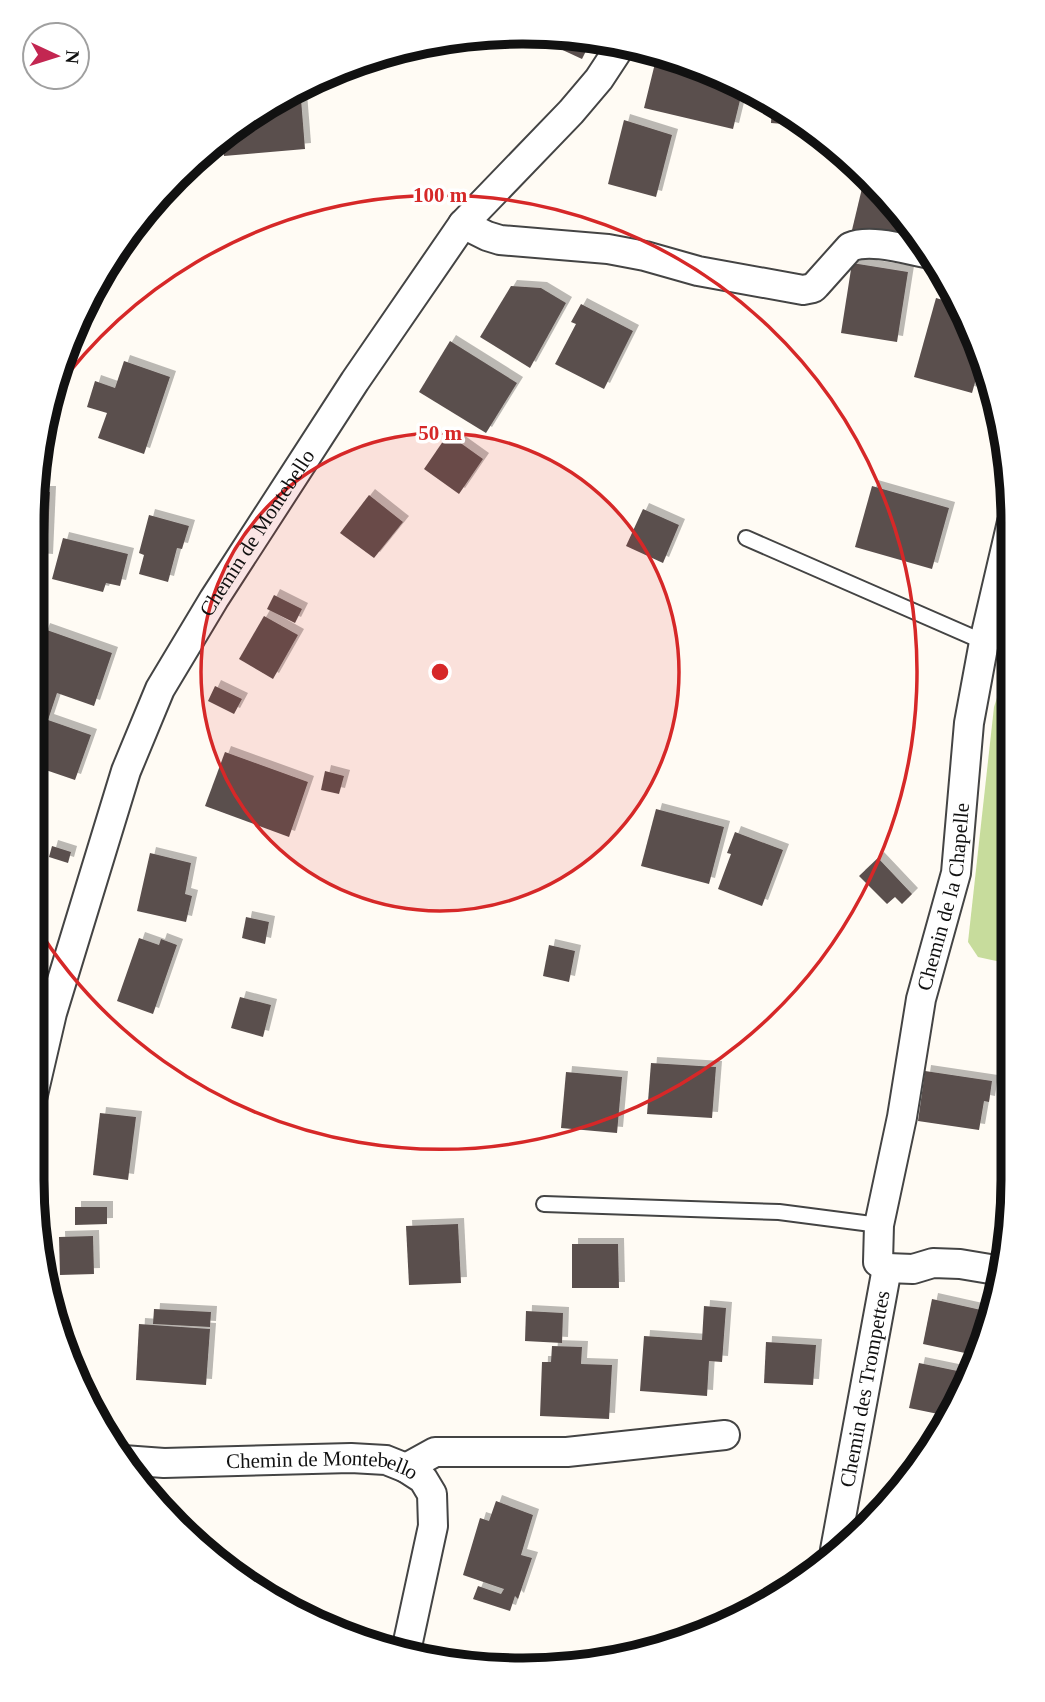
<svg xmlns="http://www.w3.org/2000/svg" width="1045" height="1702" viewBox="0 0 1045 1702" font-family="Georgia,serif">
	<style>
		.green { fill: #dfebbd }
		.forest { fill: #c7dc9c }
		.building { fill: #5a4f4d; filter: url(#shadow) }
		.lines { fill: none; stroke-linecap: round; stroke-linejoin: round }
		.lane-casing { stroke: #444; stroke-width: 18 }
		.street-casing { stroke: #444; stroke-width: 32 }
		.lane { stroke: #fff; stroke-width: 14 }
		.street { stroke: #fff; stroke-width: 28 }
		.ring { fill: none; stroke: #d62828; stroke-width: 3.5 }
		.labels { text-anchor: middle; stroke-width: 7; stroke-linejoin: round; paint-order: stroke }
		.street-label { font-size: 21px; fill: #111; stroke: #fff }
		.rim { fill: none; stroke: #111; stroke-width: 9 }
		.centre { fill: #d62828; stroke: #fff; stroke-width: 3.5 }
		.ring-label { font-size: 21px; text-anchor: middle; font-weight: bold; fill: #d62828; stroke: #fff; stroke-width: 7; stroke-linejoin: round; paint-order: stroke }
	</style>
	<defs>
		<filter id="shadow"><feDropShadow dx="6" dy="-6" stdDeviation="0" flood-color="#0004"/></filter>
	</defs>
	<rect width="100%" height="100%" fill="#fffbf4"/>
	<path class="green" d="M 1010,1153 L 1009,1243 L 1008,1248 L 999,1245 Z"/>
	<path class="forest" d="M 1012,651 L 1010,964 L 978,957 L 968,942 L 994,707 Z"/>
	<g class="building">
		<path d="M 545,33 L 554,33 L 592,39 L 582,59 L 541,40 Z"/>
		<path d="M 458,36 L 465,36 L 461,49 L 434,41 Z"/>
		<path d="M 658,51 L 690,64 L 688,74 L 743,88 L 733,129 L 644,108 Z"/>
		<path d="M 763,96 L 810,126 L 771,123 L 772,107 L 762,106 Z"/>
		<path d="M 301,99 L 305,149 L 224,156 L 223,136 L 271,102 Z"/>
		<path d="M 624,120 L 672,135 L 656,197 L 608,184 Z"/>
		<path d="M 863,184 L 880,188 L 892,199 L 926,246 L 852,230 Z"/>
		<path d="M 852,263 L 908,272 L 897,342 L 841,333 Z"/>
		<path d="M 511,286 L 541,288 L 566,303 L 530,368 L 480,337 Z"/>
		<path d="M 936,298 L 960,305 L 983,354 L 972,393 L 914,377 Z"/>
		<path d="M 581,304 L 633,331 L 604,389 L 555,364 L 576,324 L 571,322 Z"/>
		<path d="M 450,341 L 517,383 L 486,433 L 419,392 Z"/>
		<path d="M 124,361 L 170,377 L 144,454 L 98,438 L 107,413 L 87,407 L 95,381 L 115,388 Z"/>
		<path d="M 448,434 L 483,459 L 459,494 L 424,469 Z"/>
		<path d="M 872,486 L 949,508 L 932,569 L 855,547 Z"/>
		<path d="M 35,492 L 50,492 L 47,560 L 35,559 Z"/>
		<path d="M 369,495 L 403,522 L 374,558 L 340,533 Z"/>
		<path d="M 643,509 L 679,525 L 663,563 L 626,546 Z"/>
		<path d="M 149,515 L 189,526 L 182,549 L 177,548 L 168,582 L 139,574 L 144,555 L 139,553 Z"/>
		<path d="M 63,538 L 128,554 L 120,586 L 106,583 L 103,592 L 52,579 Z"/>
		<path d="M 274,595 L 302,609 L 295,623 L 267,609 Z"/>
		<path d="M 264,616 L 298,635 L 273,679 L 239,659 Z"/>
		<path d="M 44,629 L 112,653 L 94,706 L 57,693 L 48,720 L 91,735 L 75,780 L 34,766 L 35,655 Z"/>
		<path d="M 215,686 L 242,699 L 234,714 L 208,701 Z"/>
		<path d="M 225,752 L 308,782 L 289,837 L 205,806 Z"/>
		<path d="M 325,771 L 344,776 L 339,794 L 321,790 Z"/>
		<path d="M 656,809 L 724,827 L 709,884 L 641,866 Z"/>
		<path d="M 735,832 L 783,850 L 762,906 L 718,889 L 731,854 L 727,853 Z"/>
		<path d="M 52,846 L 71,852 L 68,863 L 49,857 Z"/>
		<path d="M 150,853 L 191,863 L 185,894 L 192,896 L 186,922 L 137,911 Z"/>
		<path d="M 878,858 L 912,894 L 902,904 L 895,897 L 887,904 L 859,876 Z"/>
		<path d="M 246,917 L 269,922 L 265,944 L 242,938 Z"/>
		<path d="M 139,938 L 159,945 L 161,939 L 177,945 L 153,1014 L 117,1001 Z"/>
		<path d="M 549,945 L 575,951 L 569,982 L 543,976 Z"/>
		<path d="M 240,997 L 271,1005 L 263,1037 L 231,1028 Z"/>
		<path d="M 651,1063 L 716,1067 L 712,1118 L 647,1114 Z"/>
		<path d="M 925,1071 L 992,1081 L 989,1102 L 984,1101 L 979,1130 L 918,1121 Z"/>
		<path d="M 566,1072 L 622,1077 L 617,1133 L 561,1128 Z"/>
		<path d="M 100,1113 L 136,1117 L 128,1180 L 93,1175 Z"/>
		<path d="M 75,1207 L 107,1207 L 107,1224 L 75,1225 Z"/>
		<path d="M 458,1224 L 461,1283 L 409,1285 L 406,1226 Z"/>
		<path d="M 93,1236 L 94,1274 L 60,1275 L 59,1237 Z"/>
		<path d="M 572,1244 L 618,1244 L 619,1288 L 572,1288 Z"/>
		<path d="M 932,1299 L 990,1312 L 979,1356 L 923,1344 Z"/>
		<path d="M 704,1306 L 726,1308 L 722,1362 L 709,1361 L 707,1396 L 640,1391 L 644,1336 L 702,1340 Z"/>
		<path d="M 154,1309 L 211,1312 L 210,1327 L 153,1324 Z"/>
		<path d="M 526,1311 L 563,1313 L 562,1343 L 525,1341 Z"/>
		<path d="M 139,1324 L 210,1329 L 206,1385 L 136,1380 Z"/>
		<path d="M 766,1342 L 816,1345 L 813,1385 L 764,1383 Z"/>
		<path d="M 552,1346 L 582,1347 L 581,1364 L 612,1365 L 609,1419 L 540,1416 L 542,1362 L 551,1362 Z"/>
		<path d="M 919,1363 L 972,1374 L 948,1416 L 909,1408 Z"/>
		<path d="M 496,1501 L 533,1515 L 521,1555 L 532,1558 L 518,1599 L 515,1596 L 510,1611 L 473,1599 L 478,1586 L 501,1594 L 504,1589 L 463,1575 L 480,1518 L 489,1521 Z"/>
	</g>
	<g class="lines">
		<g class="lane-casing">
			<g id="lane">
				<path d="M 746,538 L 984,642"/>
				<path d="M 544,1204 L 779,1212 L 879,1225"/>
			</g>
		</g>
		<g class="street-casing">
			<g id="street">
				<path d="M 463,224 L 487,236 L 500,240 L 608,249 L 645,256 L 698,271 L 803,290 L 813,288 L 816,285 L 850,247 C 871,238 908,250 931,254"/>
				<path id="s1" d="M 32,1099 L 52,1013 L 126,771 L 160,689 L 214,599 L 355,381 L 463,224 L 571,112 L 599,79 L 622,44"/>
				<path id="s2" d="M 887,1268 L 878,1262 L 879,1225 L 902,1117 L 921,999 L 956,873 L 969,723 L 984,642 L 1012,522"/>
				<path d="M 887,1268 L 913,1269 L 933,1263 L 960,1264 L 1002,1271"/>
				<path id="s3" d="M 123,1460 L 164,1463 L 351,1458 L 386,1460 L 406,1468 L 423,1479 L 432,1494 L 433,1526 L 406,1651"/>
				<path d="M 406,1468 L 435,1452 L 567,1452 L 725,1435"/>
				<path id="s4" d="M 835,1550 L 887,1268"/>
			</g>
		</g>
		<use href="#lane" class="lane"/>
		<use href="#street" class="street"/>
	</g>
	<circle cx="440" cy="672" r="239" fill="#d62828" fill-opacity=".12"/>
	<g class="ring">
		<circle cx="440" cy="672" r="239"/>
		<path d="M54 392A477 477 0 1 1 33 921"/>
	</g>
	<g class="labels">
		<g class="street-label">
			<text dy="7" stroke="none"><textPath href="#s1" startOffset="614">Chemin de Montebello</textPath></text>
			<text dy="7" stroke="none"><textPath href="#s2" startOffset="383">Chemin de la Chapelle</textPath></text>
			<text dy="7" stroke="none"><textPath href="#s4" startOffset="164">Chemin des Trompettes</textPath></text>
			<text dy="7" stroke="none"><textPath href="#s3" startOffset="200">Chemin de Montebello</textPath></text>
		</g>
	</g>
	<path d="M0 0H1045V1702H0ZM522 44H523A478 478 0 0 1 1001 522V1180A478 478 0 0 1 523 1658H522A478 478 0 0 1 44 1180V522A478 478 0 0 1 522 44Z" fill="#fff" fill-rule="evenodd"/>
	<path class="rim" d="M522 44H523A478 478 0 0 1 1001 522V1180A478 478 0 0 1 523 1658H522A478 478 0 0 1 44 1180V522A478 478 0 0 1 522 44Z"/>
	<circle cx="440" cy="672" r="10" class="centre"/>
	<g class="ring-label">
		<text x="440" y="202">100 m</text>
		<text x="440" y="440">50 m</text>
	</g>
	<g transform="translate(56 56) rotate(94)"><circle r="33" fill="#ffffff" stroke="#a0a0a0" stroke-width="2"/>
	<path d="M0-5L12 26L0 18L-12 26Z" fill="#c32651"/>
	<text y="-10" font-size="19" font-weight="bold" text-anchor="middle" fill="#111111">N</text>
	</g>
</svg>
